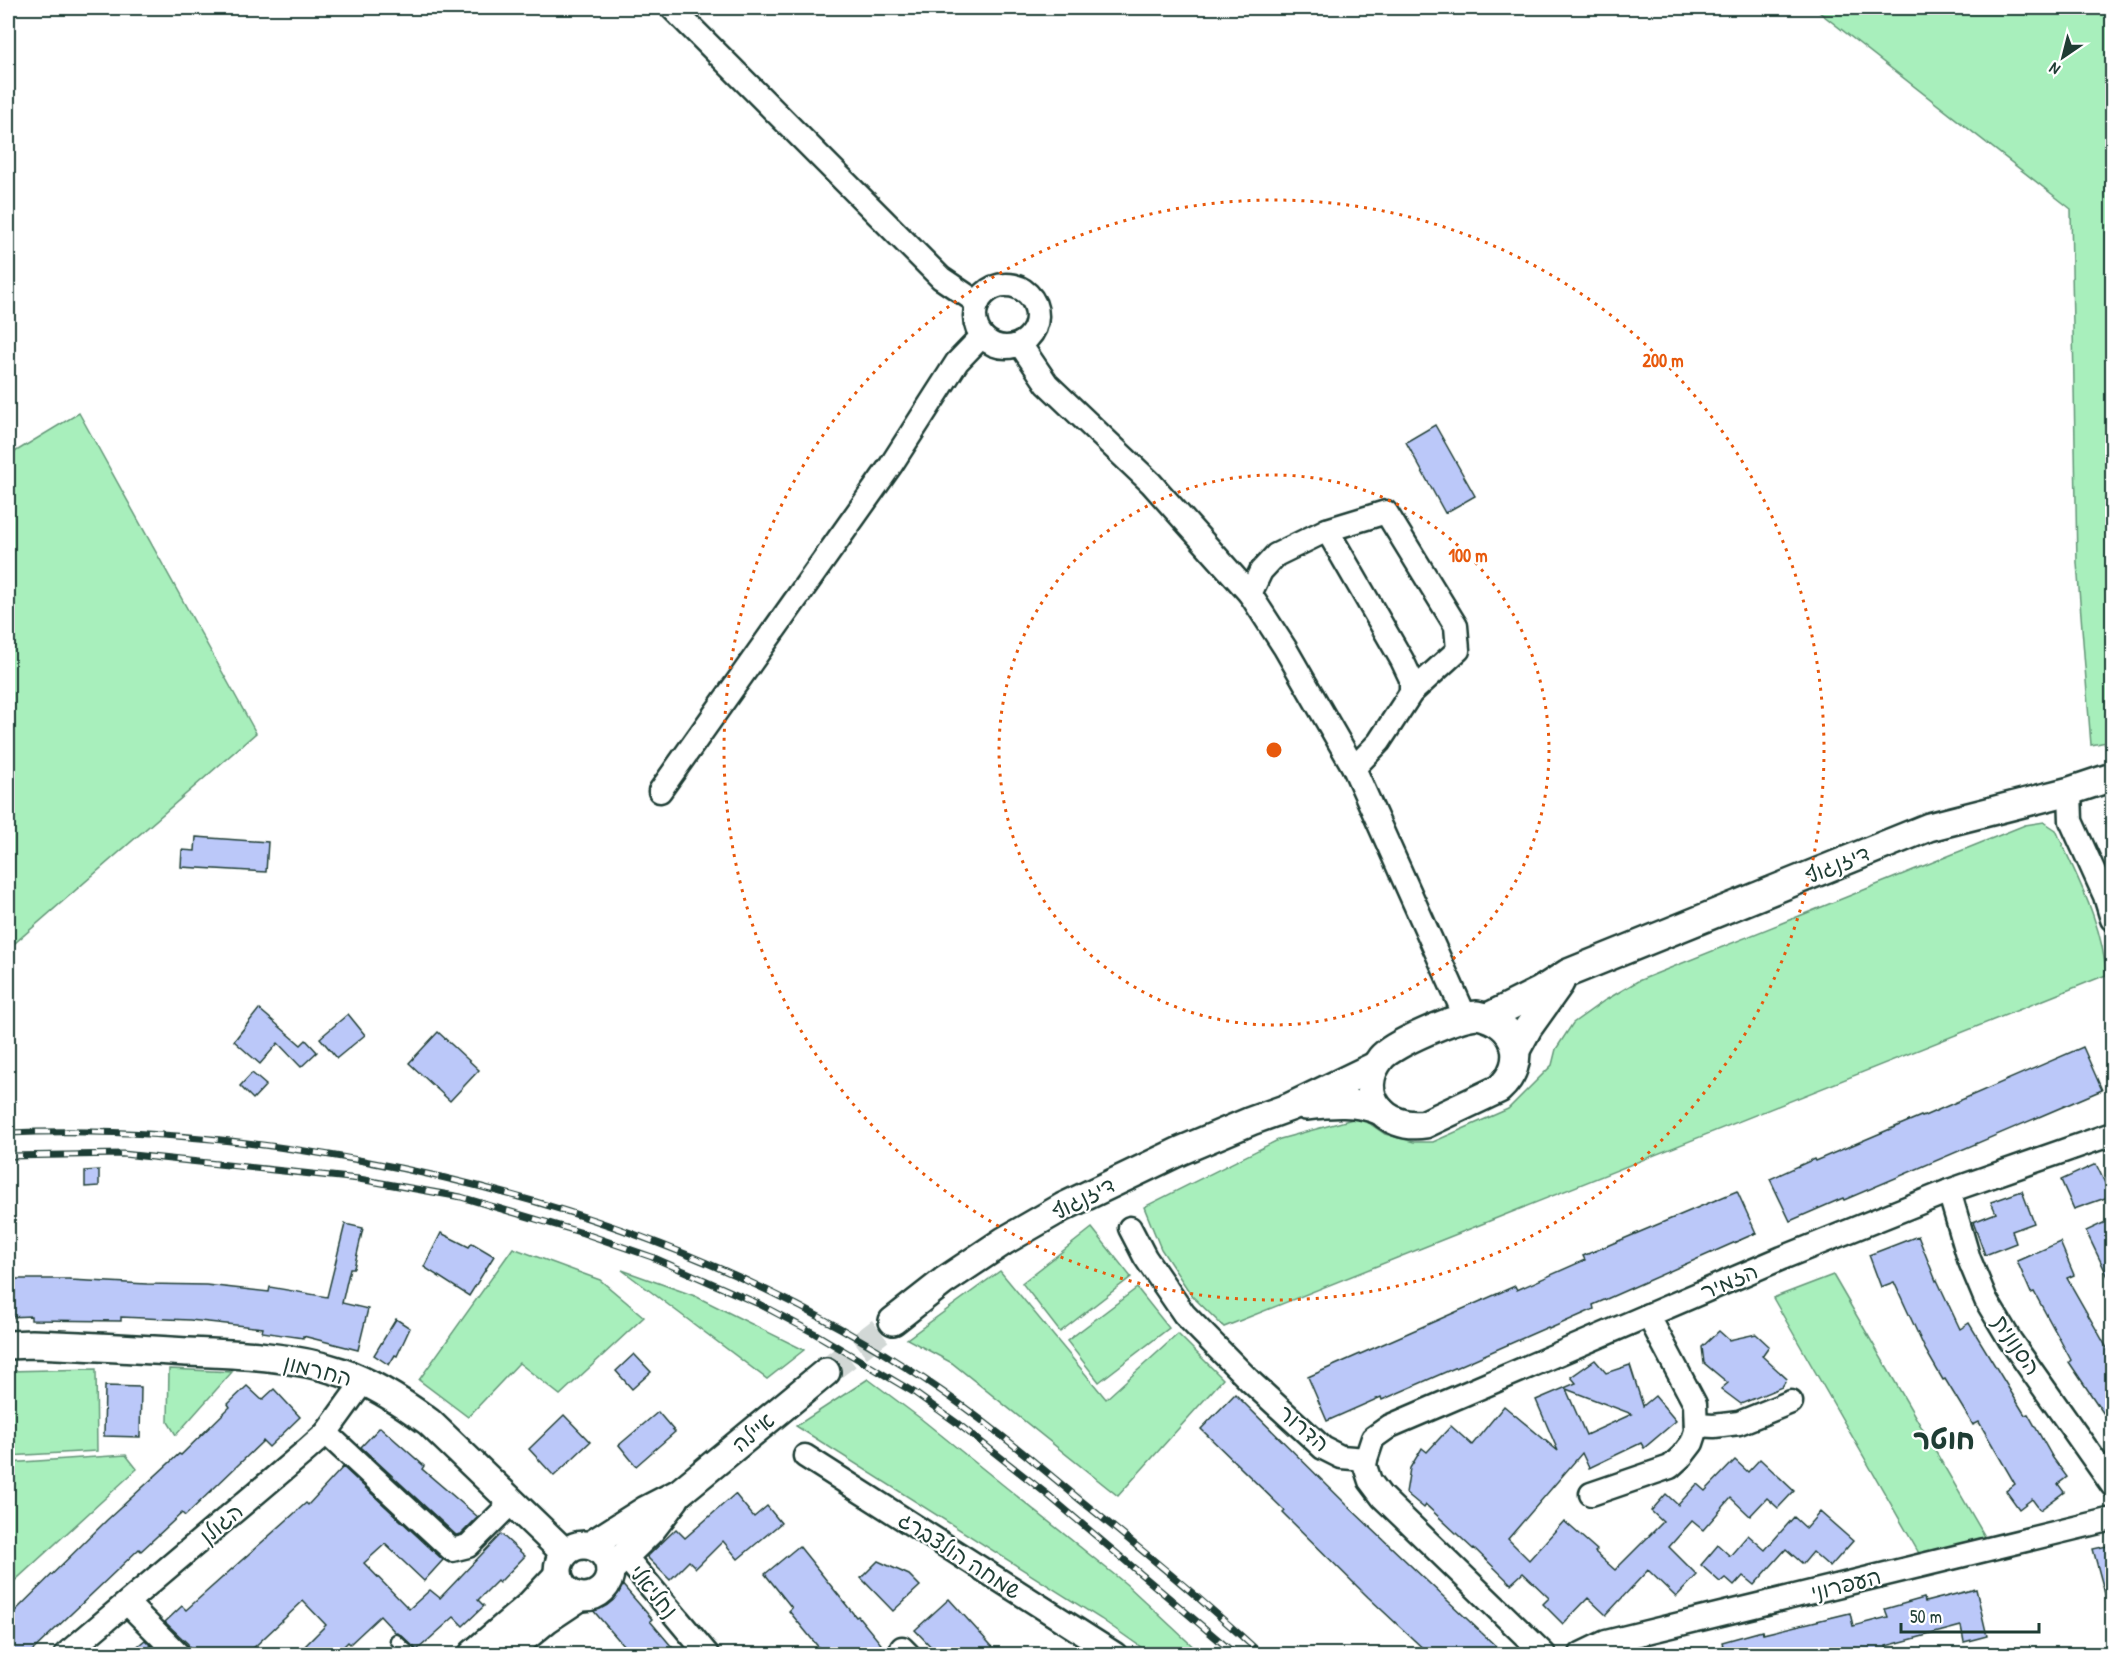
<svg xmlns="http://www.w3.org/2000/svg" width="2120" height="1662" viewBox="0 0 2120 1662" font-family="'Patrick Hand','Playpen Sans Hebrew',sans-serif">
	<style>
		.green { fill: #a8efbc; stroke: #649678; stroke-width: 1.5 }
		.building { fill: #bbc8f9; stroke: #1f3d34; stroke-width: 1.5; fill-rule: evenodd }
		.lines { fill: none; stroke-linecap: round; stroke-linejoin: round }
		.tertiary-tunnel { stroke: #d2d8d6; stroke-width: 27; stroke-dasharray: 27 14; stroke-linecap: butt }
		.service-casing { stroke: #1f3d34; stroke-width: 15 }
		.minor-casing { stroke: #1f3d34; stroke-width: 27 }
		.tertiary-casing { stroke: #1f3d34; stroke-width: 32 }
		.service { stroke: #fff; stroke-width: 10 }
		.minor { stroke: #fff; stroke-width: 22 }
		.tertiary { stroke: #fff; stroke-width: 27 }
		.rail-casing { stroke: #1f3d34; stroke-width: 7 }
		.rail { stroke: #fff; stroke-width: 4.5; stroke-dasharray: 14; stroke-linecap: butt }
		.ring { fill: none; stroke: #e8590c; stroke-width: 3; stroke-dasharray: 3 6 }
		.labels { text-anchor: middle; stroke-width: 4.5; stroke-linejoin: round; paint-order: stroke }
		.street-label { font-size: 22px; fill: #1f3d34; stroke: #fff }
		.district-label { font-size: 28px; font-weight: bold; fill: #1f3d34; stroke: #fff }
		.centre { fill: #e8590c; stroke: #fff; stroke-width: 3 }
		.ring-label { font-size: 18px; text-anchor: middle; font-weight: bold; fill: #e8590c; stroke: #fff; stroke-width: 4.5; stroke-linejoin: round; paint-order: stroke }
	</style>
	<rect width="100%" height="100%" fill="#fff"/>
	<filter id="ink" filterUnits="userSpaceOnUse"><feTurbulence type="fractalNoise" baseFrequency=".0167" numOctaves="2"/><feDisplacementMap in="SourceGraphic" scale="12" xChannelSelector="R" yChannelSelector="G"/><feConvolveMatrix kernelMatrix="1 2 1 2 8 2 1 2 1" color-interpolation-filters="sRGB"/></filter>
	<g filter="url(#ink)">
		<g class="green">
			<path d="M 1814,8 L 2112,8 L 2112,741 L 2091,745 L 2077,563 L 2071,209 Z"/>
			<path d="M 79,413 L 256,733 L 8,949 L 8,456 Z"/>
			<path d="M 2044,822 L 2056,830 C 2076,876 2103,923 2106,975 L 1224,1327 L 1192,1296 L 1161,1249 L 1144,1207 L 1280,1139 L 1360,1117 L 1385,1134 L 1414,1142 L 1433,1142 L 1508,1109 L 1552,1065 L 1556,1049 L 1573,1023 L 1604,1001 L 1638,981 L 2025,825 Z"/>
			<path d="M 1092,1228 L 1131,1277 L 1060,1332 L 1022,1283 Z"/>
			<path d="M 513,1248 L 600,1280 L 644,1317 L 560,1395 L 519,1363 L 468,1417 L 419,1380 Z"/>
			<path d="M 622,1270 L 695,1296 L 804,1350 L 767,1379 Z"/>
			<path d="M 1000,1271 L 1106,1399 L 1178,1334 L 1223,1379 L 1118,1496 L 952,1363 L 907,1339 Z"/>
			<path d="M 1833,1275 L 1991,1547 L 1920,1555 L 1773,1298 Z"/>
			<path d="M 1137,1288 L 1169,1328 L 1099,1382 L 1067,1341 Z"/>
			<path d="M 96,1369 L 97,1451 L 8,1456 L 8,1371 Z"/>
			<path d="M 169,1369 L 232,1372 L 176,1435 L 168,1422 Z"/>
			<path d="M 868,1379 L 920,1418 L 1126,1584 L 1201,1654 L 1151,1654 L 1101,1619 L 796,1426 Z"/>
			<path d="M 126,1455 L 137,1469 L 8,1587 L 8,1463 Z"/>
		</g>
		<g class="building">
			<path d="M 1435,425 L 1475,496 L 1445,513 L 1406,442 Z"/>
			<path d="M 196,837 L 268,842 L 266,872 L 181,867 L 182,850 L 195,851 Z"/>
			<path d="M 259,1009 L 301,1045 L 306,1040 L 317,1052 L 301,1067 L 278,1043 L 260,1064 L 234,1041 Z"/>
			<path d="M 348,1014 L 365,1035 L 337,1058 L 320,1038 Z"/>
			<path d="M 438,1032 L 479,1070 L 450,1101 L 409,1063 Z"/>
			<path d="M 2083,1047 L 2102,1090 L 1844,1200 L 1843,1198 L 1790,1221 L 1770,1179 L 1814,1159 L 1815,1161 L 1921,1116 L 1922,1117 Z"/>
			<path d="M 252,1073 L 266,1085 L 253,1099 L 240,1086 Z"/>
			<path d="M 2096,1164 L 2111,1196 L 2074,1209 L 2061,1180 Z"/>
			<path d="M 99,1170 L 99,1186 L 85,1187 L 85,1171 Z"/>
			<path d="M 1737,1191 L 1756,1233 L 1593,1305 L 1594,1309 L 1549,1329 L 1548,1327 L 1382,1400 L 1381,1397 L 1327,1421 L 1308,1377 L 1515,1286 L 1517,1290 L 1585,1260 L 1583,1256 Z"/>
			<path d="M 2022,1191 L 2034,1223 L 2012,1231 L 2016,1243 L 1985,1255 L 1973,1222 L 1996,1213 L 1991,1202 Z"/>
			<path d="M 2112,1219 L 2112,1285 L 2086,1231 Z"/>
			<path d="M 345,1224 L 363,1228 L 354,1268 L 350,1268 L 342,1303 L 368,1309 L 358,1350 L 303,1336 L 303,1338 L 262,1332 L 263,1328 L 190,1320 L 121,1317 L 121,1321 L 31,1320 L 31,1316 L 8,1317 L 8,1279 L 70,1279 L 70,1280 L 147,1284 L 206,1285 L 269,1292 L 270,1287 L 327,1297 Z"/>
			<path d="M 441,1233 L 469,1247 L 472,1243 L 494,1256 L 469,1296 L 424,1267 Z"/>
			<path d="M 1918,1236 L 1936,1281 L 1937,1280 L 1960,1329 L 1969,1323 L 2025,1415 L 2028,1414 L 2053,1458 L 2067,1477 L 2058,1484 L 2064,1492 L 2040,1510 L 2032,1499 L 2019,1509 L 2006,1491 L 2015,1484 L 1979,1422 L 1973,1425 L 1945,1379 L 1943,1380 L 1925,1349 L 1894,1282 L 1881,1287 L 1869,1255 Z"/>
			<path d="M 2060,1242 L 2074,1275 L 2067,1278 L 2112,1357 L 2112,1426 L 2069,1362 L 2071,1360 L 2034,1292 L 2031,1293 L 2017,1261 Z"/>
			<path d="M 396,1319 L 410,1328 L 397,1356 L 395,1355 L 389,1365 L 374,1355 Z"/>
			<path d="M 1719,1331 L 1729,1340 L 1756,1334 L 1769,1346 L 1762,1356 L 1787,1379 L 1782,1387 L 1741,1404 L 1721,1389 L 1728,1383 L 1704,1363 L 1702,1347 Z"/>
			<path d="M 634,1354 L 651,1372 L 632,1389 L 616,1371 Z"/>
			<path d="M 1595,1360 L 1606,1373 L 1630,1365 L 1643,1406 L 1655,1396 L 1676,1421 L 1644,1448 L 1641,1443 L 1589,1468 L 1582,1453 L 1508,1539 L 1529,1560 L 1564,1521 L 1597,1550 L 1595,1552 L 1615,1570 L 1663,1522 L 1651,1511 L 1666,1494 L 1678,1505 L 1697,1484 L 1705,1491 L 1735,1460 L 1748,1472 L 1760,1459 L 1794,1491 L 1778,1508 L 1767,1498 L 1750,1516 L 1731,1498 L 1703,1530 L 1692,1521 L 1669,1547 L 1697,1575 L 1676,1597 L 1648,1570 L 1606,1615 L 1588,1598 L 1563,1624 L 1543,1604 L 1549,1598 L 1523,1573 L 1511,1584 L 1474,1548 L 1473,1549 L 1426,1505 L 1424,1508 L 1406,1493 L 1410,1468 L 1422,1448 L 1427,1452 L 1451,1426 L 1472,1445 L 1504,1406 L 1558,1451 L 1536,1400 L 1576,1383 L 1571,1377 ZM 1566,1389 L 1632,1414 L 1586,1435 Z"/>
			<path d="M 105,1386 L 141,1387 L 140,1437 L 104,1436 Z"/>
			<path d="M 247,1386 L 262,1400 L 274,1389 L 300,1417 L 269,1447 L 263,1441 L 185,1516 L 182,1513 L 141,1551 L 139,1549 L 29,1654 L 8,1654 L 8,1618 L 107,1520 L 179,1454 L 181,1455 L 230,1407 L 228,1404 Z"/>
			<path d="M 1235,1394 L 1352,1510 L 1504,1654 L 1429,1654 L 1368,1597 L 1283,1513 L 1285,1511 L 1201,1429 Z"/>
			<path d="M 658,1412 L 675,1432 L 636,1466 L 619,1445 Z"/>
			<path d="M 564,1415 L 590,1442 L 554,1476 L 529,1449 Z"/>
			<path d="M 380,1427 L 424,1466 L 422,1469 L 478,1517 L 461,1534 L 456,1535 L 361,1447 Z"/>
			<path d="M 343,1467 L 443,1560 L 424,1581 L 385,1544 L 364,1563 L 409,1609 L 430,1590 L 440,1598 L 501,1534 L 525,1556 L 499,1583 L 497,1581 L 478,1600 L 484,1606 L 463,1626 L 454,1617 L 417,1650 L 401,1635 L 396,1633 L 380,1616 L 350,1644 L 348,1642 L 336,1654 L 297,1654 L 326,1625 L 303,1601 L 247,1654 L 191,1654 L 188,1644 L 165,1622 L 182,1606 L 186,1610 L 306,1503 L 308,1505 Z"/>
			<path d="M 735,1494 L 754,1517 L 767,1506 L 781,1523 L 738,1559 L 723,1541 L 696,1568 L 689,1561 L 670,1580 L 647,1557 L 676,1529 L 685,1538 Z"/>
			<path d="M 1820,1512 L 1853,1541 L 1830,1567 L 1813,1552 L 1803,1564 L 1786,1549 L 1754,1585 L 1743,1576 L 1734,1586 L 1725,1578 L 1720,1582 L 1701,1565 L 1718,1545 L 1730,1556 L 1748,1535 L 1765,1550 L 1794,1517 L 1806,1528 Z"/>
			<path d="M 2112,1545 L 2112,1604 L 2108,1605 L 2093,1549 Z"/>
			<path d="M 799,1546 L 856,1617 L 858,1616 L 881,1644 L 867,1654 L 824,1654 L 789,1611 L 792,1608 L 765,1574 Z"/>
			<path d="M 878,1561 L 909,1575 L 920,1586 L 893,1611 L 861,1578 Z"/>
			<path d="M 620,1582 L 652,1619 L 650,1621 L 678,1654 L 631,1654 L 591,1608 Z"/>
			<path d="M 1976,1589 L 1987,1636 L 1964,1642 L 1961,1626 L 1886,1646 L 1888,1654 L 1725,1654 L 1722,1642 L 1762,1631 L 1763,1634 L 1850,1613 L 1853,1626 L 1888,1617 L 1885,1609 L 1924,1598 L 1925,1602 Z"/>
			<path d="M 949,1599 L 999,1654 L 938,1654 L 915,1630 Z"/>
			<path d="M 145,1640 L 159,1654 L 128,1654 Z"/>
		</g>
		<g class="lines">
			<path class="tertiary-tunnel" d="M 826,1372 L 893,1321"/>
			<g class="service-casing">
				<path id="service" d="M 396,1640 L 411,1654"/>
			</g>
			<g class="minor-casing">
				<g id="minor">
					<path d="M 672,8 L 941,278 L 978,303"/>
					<circle cx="1006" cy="316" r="31"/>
					<path d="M 1020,344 L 1047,384 L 1151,483 L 1250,594 L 1285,648 L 1354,768 L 1465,1016"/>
					<path d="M 1327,530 L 1386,512 L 1456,626 L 1458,650 L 1411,693 L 1379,742 L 1354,768"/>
					<path d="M 1250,594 L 1261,571 L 1276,555 L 1327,530 L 1402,660 L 1411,679 L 1411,693"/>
					<path d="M 660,791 L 891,465 L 957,362 L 982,336"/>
					<path d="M 2070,791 L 2071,821 L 2105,896 L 2112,919"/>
					<path d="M 1949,1191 L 1969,1259 L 1986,1300 L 2010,1340 L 2112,1485"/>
					<path d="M 1130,1228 L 1145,1257 L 1184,1314 L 1250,1381 L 1323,1448 L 1341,1457 L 1366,1459"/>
					<path d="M 1696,1425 L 1714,1426 L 1739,1423 L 1791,1402"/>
					<path d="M 326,1433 L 452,1550 L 468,1546 L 512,1502"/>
					<path d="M 805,1456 L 1115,1654"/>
					<path d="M 1591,1494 L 1670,1467 L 1682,1456 L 1692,1443 L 1696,1431 L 1695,1404 L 1648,1315"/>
					<path d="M 624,1555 L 707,1654"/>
					<path d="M 127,1603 L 178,1654"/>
					<path d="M 902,1648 L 908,1654"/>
					<path d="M 66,1654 L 307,1450 L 326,1433 L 363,1382"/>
					<path d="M 1544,1654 L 1382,1497 L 1370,1481 L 1365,1466 L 1366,1459 L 1373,1438 L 1390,1426 L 1782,1258 L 1949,1191 L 2112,1134"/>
					<path d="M 1581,1654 L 1606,1642 L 2112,1519"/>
				</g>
			</g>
			<g class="tertiary-casing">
				<g id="tertiary">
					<path d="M 1477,1015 C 1517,1022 1529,1062 1499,1089 L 1425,1124 C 1385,1131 1353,1093 1381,1058 C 1392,1044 1458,1016 1477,1015 Z"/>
					<path d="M 1488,1017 L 1540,991 L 1568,973 L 1929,827 L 2070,791 L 2112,777"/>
					<path d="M 1516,1050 L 1528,1028 L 1560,983"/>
					<path d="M 1306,1106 C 1333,1103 1356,1101 1381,1111"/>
					<path d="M 893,1321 L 944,1281 L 1004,1241 L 1063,1207 L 1180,1151 L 1251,1121 L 1290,1107 L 1375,1066"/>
					<path d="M 8,1345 L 32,1344 C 84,1346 136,1349 187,1352 C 239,1354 293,1356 341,1372 C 373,1383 402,1402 429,1422 L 564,1552"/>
					<circle cx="584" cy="1571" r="26"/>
					<path d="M 591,1545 L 646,1510 L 679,1493 L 826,1372"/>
					<path d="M 610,1570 L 651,1530 L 675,1499"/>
					<path d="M 473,1654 L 529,1606 L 558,1575"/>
					<path d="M 505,1654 L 547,1619 L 580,1597"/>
				</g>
			</g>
			<use href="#service" class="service"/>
			<use href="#minor" class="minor"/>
			<use href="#tertiary" class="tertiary"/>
			<g class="rail-casing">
				<g id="rail">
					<path d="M 8,1133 C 127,1128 247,1139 364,1161 C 563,1198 754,1267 924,1379 C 978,1415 1029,1457 1079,1499 C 1141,1549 1203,1600 1261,1654"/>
					<path d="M 8,1156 L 123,1154 L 359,1179 L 461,1197 L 583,1233 L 652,1257 L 759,1304 L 814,1333 L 915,1393 L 957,1423 L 1048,1495 L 1235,1654"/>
				</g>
			</g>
			<use href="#rail" class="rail"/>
		</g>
	</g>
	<g class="ring">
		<circle cx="1274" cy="750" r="275"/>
		<circle cx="1274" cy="750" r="550"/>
	</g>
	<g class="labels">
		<g class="street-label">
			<text transform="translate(1837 864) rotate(-22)" y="8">דיזנגוף</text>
			<text transform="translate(1083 1198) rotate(-27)" y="8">דיזנגוף</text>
			<text transform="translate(1729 1281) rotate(-23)" y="8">הזמיר</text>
			<text transform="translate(2017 1345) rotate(56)" y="8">הסנונית</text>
			<text transform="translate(318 1370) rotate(14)" y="8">החרמון</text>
			<text transform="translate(1304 1428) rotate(40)" y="8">הדרור</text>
			<text transform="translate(753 1432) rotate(-40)" y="8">איילה</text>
			<text transform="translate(221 1523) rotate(-40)" y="8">הגולן</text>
			<text transform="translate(960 1555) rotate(33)" y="8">שמחה הולצברג</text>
			<text transform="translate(1846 1584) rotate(-14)" y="8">העפרוני</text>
			<text transform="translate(654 1591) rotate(50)" y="8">נחליאלי</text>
		</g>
		<g class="district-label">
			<text x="1944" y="1449">חוטר</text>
		</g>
	</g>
	<circle cx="1274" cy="750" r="9" class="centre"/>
	<g class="ring-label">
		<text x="1663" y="367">200 m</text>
		<text x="1468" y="562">100 m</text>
	</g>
	<rect width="2120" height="1662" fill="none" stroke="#fff" stroke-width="30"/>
	<rect x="15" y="15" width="2090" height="1632" fill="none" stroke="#1f3d34" stroke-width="2" filter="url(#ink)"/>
	<g transform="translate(2063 57) rotate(215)" stroke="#ffffff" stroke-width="4.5" paint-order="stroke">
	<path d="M0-4.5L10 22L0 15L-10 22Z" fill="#1f3d34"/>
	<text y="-9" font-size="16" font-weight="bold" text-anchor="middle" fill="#1f3d34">N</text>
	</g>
	<path d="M1901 1623v9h138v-9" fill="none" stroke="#1f3d34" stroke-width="3"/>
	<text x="1910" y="1623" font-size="18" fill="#1f3d34" stroke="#ffffff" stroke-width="4.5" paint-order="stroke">50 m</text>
</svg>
